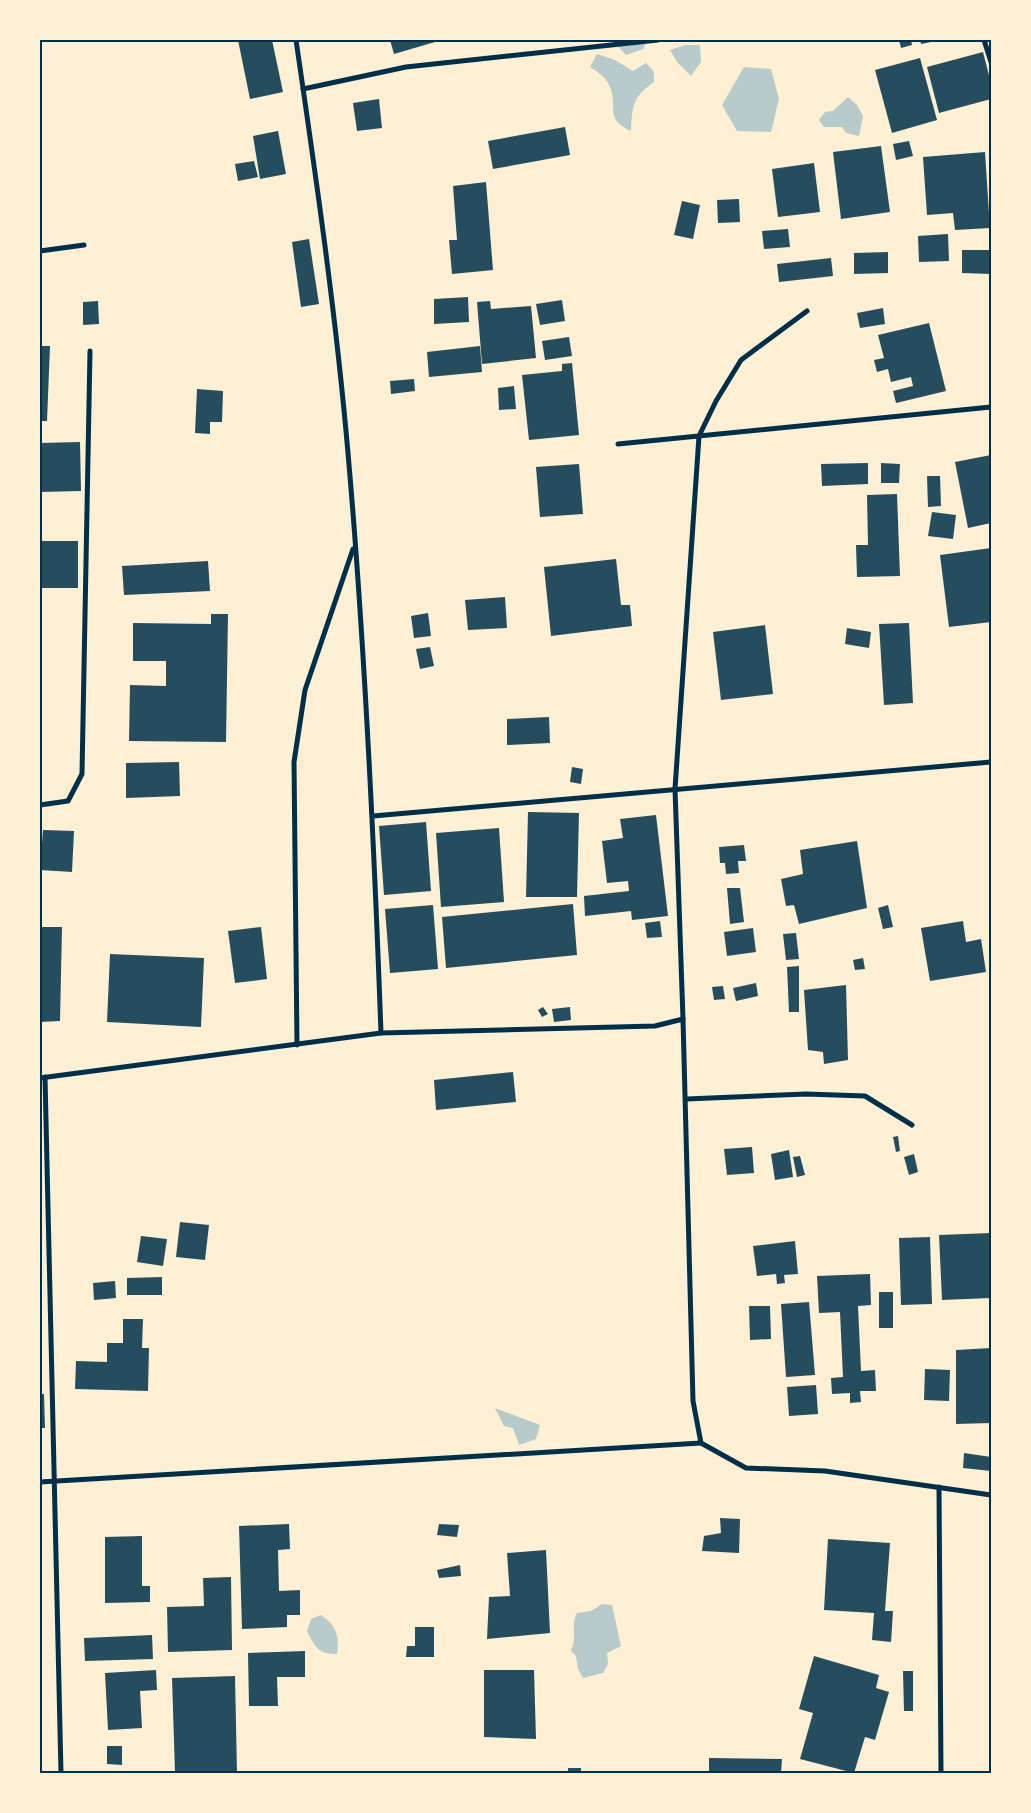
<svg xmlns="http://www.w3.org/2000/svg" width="1031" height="1813" viewBox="0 0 1031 1813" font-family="'Varela Round',sans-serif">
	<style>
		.green { fill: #b9caca }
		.building { fill: #264d5e }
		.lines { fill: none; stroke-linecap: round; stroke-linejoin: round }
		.minor { stroke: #003049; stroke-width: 5 }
		.neatline { fill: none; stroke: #003049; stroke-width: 2 }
	</style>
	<rect width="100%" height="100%" fill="#fdf0d5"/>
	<g class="green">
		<path d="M 612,40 L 648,40 L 643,49 L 626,55 Z"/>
		<path d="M 685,45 L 700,45 L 701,62 L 691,76 L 677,62 L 670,50 Z"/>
		<path d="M 597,54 L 615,60 L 633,71 L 646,63 L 654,72 L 654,82 C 633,97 632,105 631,131 C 604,119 618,107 610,87 C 606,77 598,72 590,67 Z"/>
		<path d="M 744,67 L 771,69 L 779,99 L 771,132 L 737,131 L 722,105 Z"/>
		<path d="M 848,97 L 857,105 L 863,116 L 859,136 L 846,133 L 842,127 L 824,127 L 819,120 L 825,112 L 833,111 Z"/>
		<path d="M 495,1408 L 540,1425 L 536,1439 L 519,1445 L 513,1428 L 504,1426 Z"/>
		<path d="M 602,1604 L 612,1605 L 621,1646 L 607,1653 L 608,1664 L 603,1673 L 583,1678 L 578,1669 L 576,1656 L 571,1651 C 578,1634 570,1627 577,1613 L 591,1611 Z"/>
		<path d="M 321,1615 C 336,1625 340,1636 337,1654 C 318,1654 315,1647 307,1631 L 311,1619 Z"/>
	</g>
	<g class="building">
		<path d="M 238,40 L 272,40 L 283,92 L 250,99 Z"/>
		<path d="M 390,40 L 435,40 L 435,42 L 394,54 Z"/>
		<path d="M 899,40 L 911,40 L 912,45 L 901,48 Z"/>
		<path d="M 920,40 L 936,40 L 936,41 L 921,44 Z"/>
		<path d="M 983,52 L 991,83 L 991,99 L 939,113 L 927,67 Z"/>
		<path d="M 920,58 L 937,120 L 892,133 L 875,70 Z"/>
		<path d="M 379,99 L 382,128 L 357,131 L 353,103 Z"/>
		<path d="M 565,127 L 570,155 L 493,169 L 488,141 Z"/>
		<path d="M 278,131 L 286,174 L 260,179 L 253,136 Z"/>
		<path d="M 909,141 L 913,156 L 896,160 L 893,144 Z"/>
		<path d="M 881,146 L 890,212 L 841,219 L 833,152 Z"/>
		<path d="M 985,152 L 990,228 L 955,230 L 953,213 L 927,215 L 923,157 Z"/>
		<path d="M 254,161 L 258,177 L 238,181 L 235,164 Z"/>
		<path d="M 814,163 L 820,212 L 778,217 L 772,169 Z"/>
		<path d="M 486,182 L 493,270 L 452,274 L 449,240 L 457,240 L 453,186 Z"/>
		<path d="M 739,199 L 740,222 L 718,223 L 717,200 Z"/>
		<path d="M 682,201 L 700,205 L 693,239 L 674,235 Z"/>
		<path d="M 788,229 L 790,247 L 764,249 L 762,231 Z"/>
		<path d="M 948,234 L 949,261 L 919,262 L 918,236 Z"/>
		<path d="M 309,239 L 319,304 L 301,307 L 292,242 Z"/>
		<path d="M 962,250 L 991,250 L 991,274 L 962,273 Z"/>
		<path d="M 888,252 L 888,273 L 854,274 L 854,253 Z"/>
		<path d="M 831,258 L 833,276 L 779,282 L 777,264 Z"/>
		<path d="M 468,297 L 469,322 L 434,324 L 434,299 Z"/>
		<path d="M 562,300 L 565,321 L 540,325 L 536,304 Z"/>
		<path d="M 98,301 L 99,324 L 83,325 L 83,302 Z"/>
		<path d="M 490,301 L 491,309 L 531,306 L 536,358 L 482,364 L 477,302 Z"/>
		<path d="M 883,308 L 885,324 L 860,328 L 857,313 Z"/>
		<path d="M 929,323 L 946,391 L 896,403 L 893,391 L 913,386 L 911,377 L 891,382 L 888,369 L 877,372 L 874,360 L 884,358 L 878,335 Z"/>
		<path d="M 569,337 L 572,356 L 545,360 L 542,341 Z"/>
		<path d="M 40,346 L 50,346 L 47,421 L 40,421 Z"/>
		<path d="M 480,346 L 482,372 L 429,377 L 427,352 Z"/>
		<path d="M 572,363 L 579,435 L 529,440 L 522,375 L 562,371 L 562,364 Z"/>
		<path d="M 414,379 L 415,391 L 391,394 L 390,381 Z"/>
		<path d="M 514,386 L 516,409 L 499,410 L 498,388 Z"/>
		<path d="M 197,389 L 223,391 L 222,422 L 210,422 L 210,434 L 195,433 Z"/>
		<path d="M 80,442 L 81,491 L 40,492 L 40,443 Z"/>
		<path d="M 991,455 L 991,523 L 968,528 L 955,462 Z"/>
		<path d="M 868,463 L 868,484 L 822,486 L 821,464 Z"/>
		<path d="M 881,463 L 900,464 L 899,483 L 881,483 Z"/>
		<path d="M 579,464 L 583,514 L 540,517 L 536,467 Z"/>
		<path d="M 927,476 L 940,476 L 941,506 L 928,507 Z"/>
		<path d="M 897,494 L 900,576 L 857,577 L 856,545 L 868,545 L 867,495 Z"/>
		<path d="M 932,512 L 956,515 L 953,539 L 928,536 Z"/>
		<rect x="40" y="541" width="38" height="47"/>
		<path d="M 991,548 L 991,622 L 949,627 L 940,555 Z"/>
		<path d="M 616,559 L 621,605 L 630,605 L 632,626 L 551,636 L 544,567 Z"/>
		<path d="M 208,561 L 210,591 L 124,595 L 122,566 Z"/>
		<path d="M 505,597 L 507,628 L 468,630 L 465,600 Z"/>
		<path d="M 428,613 L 431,636 L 414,638 L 411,616 Z"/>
		<path d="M 211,614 L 228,614 L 226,742 L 129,741 L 130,685 L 166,686 L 166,661 L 133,661 L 133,623 L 211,624 Z"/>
		<path d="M 909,623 L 913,703 L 884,705 L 879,624 Z"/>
		<path d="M 765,625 L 773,694 L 721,700 L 713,632 Z"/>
		<path d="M 847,628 L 871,632 L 869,648 L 845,644 Z"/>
		<path d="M 430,647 L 434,666 L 420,669 L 416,649 Z"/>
		<path d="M 549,717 L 550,743 L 507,745 L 507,719 Z"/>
		<path d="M 179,762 L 180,796 L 126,798 L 126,763 Z"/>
		<path d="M 572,767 L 583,769 L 581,784 L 570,782 Z"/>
		<path d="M 528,812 L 579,813 L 577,897 L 526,897 Z"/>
		<path d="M 656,815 L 668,916 L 632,920 L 631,911 L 585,916 L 584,896 L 629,891 L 628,881 L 607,883 L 602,841 L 623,838 L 620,819 Z"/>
		<path d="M 426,822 L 431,891 L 384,895 L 379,826 Z"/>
		<path d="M 499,828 L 504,902 L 441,907 L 436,833 Z"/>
		<path d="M 43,830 L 74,831 L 72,872 L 40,870 Z"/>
		<path d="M 857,841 L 867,908 L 799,924 L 794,905 L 786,906 L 781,879 L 803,874 L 800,850 Z"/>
		<path d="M 744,845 L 746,861 L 738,861 L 739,873 L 726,874 L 725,863 L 720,863 L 719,847 Z"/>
		<path d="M 727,888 L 740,888 L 744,922 L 730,924 Z"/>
		<path d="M 573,904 L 577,955 L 446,968 L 442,917 Z"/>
		<path d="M 433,905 L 438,969 L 390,973 L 385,909 Z"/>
		<path d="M 888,905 L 893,927 L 883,929 L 878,908 Z"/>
		<path d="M 660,921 L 662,937 L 647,938 L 645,923 Z"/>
		<path d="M 963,921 L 966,942 L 981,939 L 986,972 L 930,981 L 921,928 Z"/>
		<path d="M 40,927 L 62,927 L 60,1021 L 40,1022 Z"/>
		<path d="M 261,927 L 267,979 L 235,983 L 228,931 Z"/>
		<path d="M 753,928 L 756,952 L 727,956 L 724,932 Z"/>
		<path d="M 796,933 L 799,959 L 786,960 L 783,934 Z"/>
		<path d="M 110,954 L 204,958 L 201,1027 L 107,1022 Z"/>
		<path d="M 863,958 L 865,969 L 855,970 L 853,960 Z"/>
		<path d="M 799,966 L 799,1012 L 789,1012 L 787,967 Z"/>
		<path d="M 756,983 L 758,996 L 736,1001 L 733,988 Z"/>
		<path d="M 846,985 L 848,1060 L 824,1064 L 823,1052 L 808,1050 L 804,990 Z"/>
		<path d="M 723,986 L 725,999 L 714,1000 L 712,987 Z"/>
		<path d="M 543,1007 L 548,1014 L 542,1017 L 538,1010 Z"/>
		<path d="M 570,1007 L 571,1020 L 554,1022 L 552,1009 Z"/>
		<path d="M 513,1072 L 516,1102 L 436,1110 L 434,1080 Z"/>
		<path d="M 898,1136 L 900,1151 L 896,1152 L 893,1137 Z"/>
		<path d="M 752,1147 L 754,1173 L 727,1175 L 724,1149 Z"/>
		<path d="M 789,1150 L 793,1177 L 775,1180 L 771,1154 Z"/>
		<path d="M 914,1154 L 918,1172 L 909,1175 L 904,1157 Z"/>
		<path d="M 800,1156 L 805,1175 L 797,1177 L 793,1157 Z"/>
		<path d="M 180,1222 L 209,1225 L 205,1260 L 176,1257 Z"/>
		<path d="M 991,1233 L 991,1298 L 942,1300 L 939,1235 Z"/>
		<path d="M 141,1236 L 167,1239 L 163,1266 L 137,1262 Z"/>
		<path d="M 930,1237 L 932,1304 L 901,1305 L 899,1238 Z"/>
		<path d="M 795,1241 L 798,1274 L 784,1275 L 785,1283 L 777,1284 L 776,1274 L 757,1276 L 753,1246 Z"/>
		<path d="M 870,1274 L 871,1305 L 858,1306 L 861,1371 L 875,1370 L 876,1391 L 860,1391 L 861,1402 L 850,1403 L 850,1393 L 832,1394 L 831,1378 L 843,1377 L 840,1312 L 819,1313 L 817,1276 Z"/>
		<path d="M 162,1277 L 162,1295 L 127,1295 L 127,1278 Z"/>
		<path d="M 115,1281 L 116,1298 L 94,1300 L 93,1283 Z"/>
		<rect x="879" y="1292" width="14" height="36"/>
		<path d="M 809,1302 L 815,1375 L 786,1377 L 781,1304 Z"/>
		<path d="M 749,1306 L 770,1306 L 771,1339 L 750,1340 Z"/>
		<path d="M 123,1319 L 143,1319 L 142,1348 L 149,1348 L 148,1391 L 75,1389 L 76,1361 L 107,1362 L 107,1343 L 123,1343 Z"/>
		<path d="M 991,1348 L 991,1423 L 956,1424 L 956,1350 Z"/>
		<path d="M 925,1369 L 950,1370 L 949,1401 L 924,1400 Z"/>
		<path d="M 816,1385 L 818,1414 L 789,1416 L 787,1387 Z"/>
		<path d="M 40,1394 L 44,1394 L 45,1428 L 40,1428 Z"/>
		<path d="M 964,1453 L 991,1457 L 991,1471 L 963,1468 Z"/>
		<path d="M 720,1518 L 740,1519 L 739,1553 L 702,1551 L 704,1536 L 721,1533 Z"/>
		<path d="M 289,1524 L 290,1549 L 278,1550 L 279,1591 L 300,1590 L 300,1615 L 287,1615 L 287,1627 L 242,1629 L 239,1526 Z"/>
		<path d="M 439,1524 L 459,1525 L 457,1537 L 437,1535 Z"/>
		<path d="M 142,1536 L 142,1586 L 150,1586 L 150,1602 L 105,1603 L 105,1537 Z"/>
		<path d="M 828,1539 L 890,1543 L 885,1611 L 893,1611 L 891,1642 L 872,1640 L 874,1613 L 824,1610 Z"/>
		<path d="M 546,1550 L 550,1633 L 487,1639 L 489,1597 L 510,1596 L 507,1553 Z"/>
		<path d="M 460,1565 L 461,1576 L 439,1578 L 437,1570 Z"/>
		<path d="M 231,1577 L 232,1650 L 168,1652 L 167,1607 L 204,1606 L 203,1578 Z"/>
		<path d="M 415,1627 L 434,1627 L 434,1657 L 406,1657 L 407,1646 L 415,1646 Z"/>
		<path d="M 152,1635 L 153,1659 L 85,1661 L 84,1638 Z"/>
		<path d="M 305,1651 L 305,1677 L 277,1677 L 278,1706 L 249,1706 L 248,1653 Z"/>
		<path d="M 814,1656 L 879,1675 L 876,1688 L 889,1692 L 875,1740 L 865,1737 L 854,1773 L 800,1759 L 813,1713 L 799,1709 Z"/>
		<path d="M 156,1670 L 157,1690 L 140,1691 L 142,1728 L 108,1730 L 105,1673 Z"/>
		<path d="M 484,1670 L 534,1670 L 536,1739 L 484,1737 Z"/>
		<path d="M 903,1671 L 913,1671 L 913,1711 L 904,1711 Z"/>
		<path d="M 235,1676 L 237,1773 L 175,1773 L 172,1678 Z"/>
		<path d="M 107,1746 L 122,1746 L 122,1765 L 107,1764 Z"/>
		<path d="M 709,1758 L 782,1759 L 781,1773 L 709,1773 Z"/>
		<rect x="568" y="1768" width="13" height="5"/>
	</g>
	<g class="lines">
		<g class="minor">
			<path d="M 296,40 C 316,177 336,315 348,453 C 365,646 374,840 381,1033"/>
			<path d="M 984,40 L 991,62"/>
			<path d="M 303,89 L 406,67 L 658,40"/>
			<path d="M 40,251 L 84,245"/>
			<path d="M 618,444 L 991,407"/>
			<path d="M 40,805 L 68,801 L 82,774 L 90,351"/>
			<path d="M 373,816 L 991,762"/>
			<path d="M 683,1019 L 675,789 L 699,436 L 716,401 L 741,360 L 807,311"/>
			<path d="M 297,1045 L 294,762 L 305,690 L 353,549"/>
			<path d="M 45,1077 L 61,1773"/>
			<path d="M 40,1078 L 381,1033 L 655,1026 L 683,1019 L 693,1401 L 701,1443 L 746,1468 L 825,1471 L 991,1495"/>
			<path d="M 687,1099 L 806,1094 L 865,1096 L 912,1125"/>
			<path d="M 40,1482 L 701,1443"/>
			<path d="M 939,1487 L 941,1773"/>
		</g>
	</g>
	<rect width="1031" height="1813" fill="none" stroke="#fdf0d5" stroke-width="82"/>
	<rect x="41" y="41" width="949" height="1731" class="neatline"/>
</svg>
